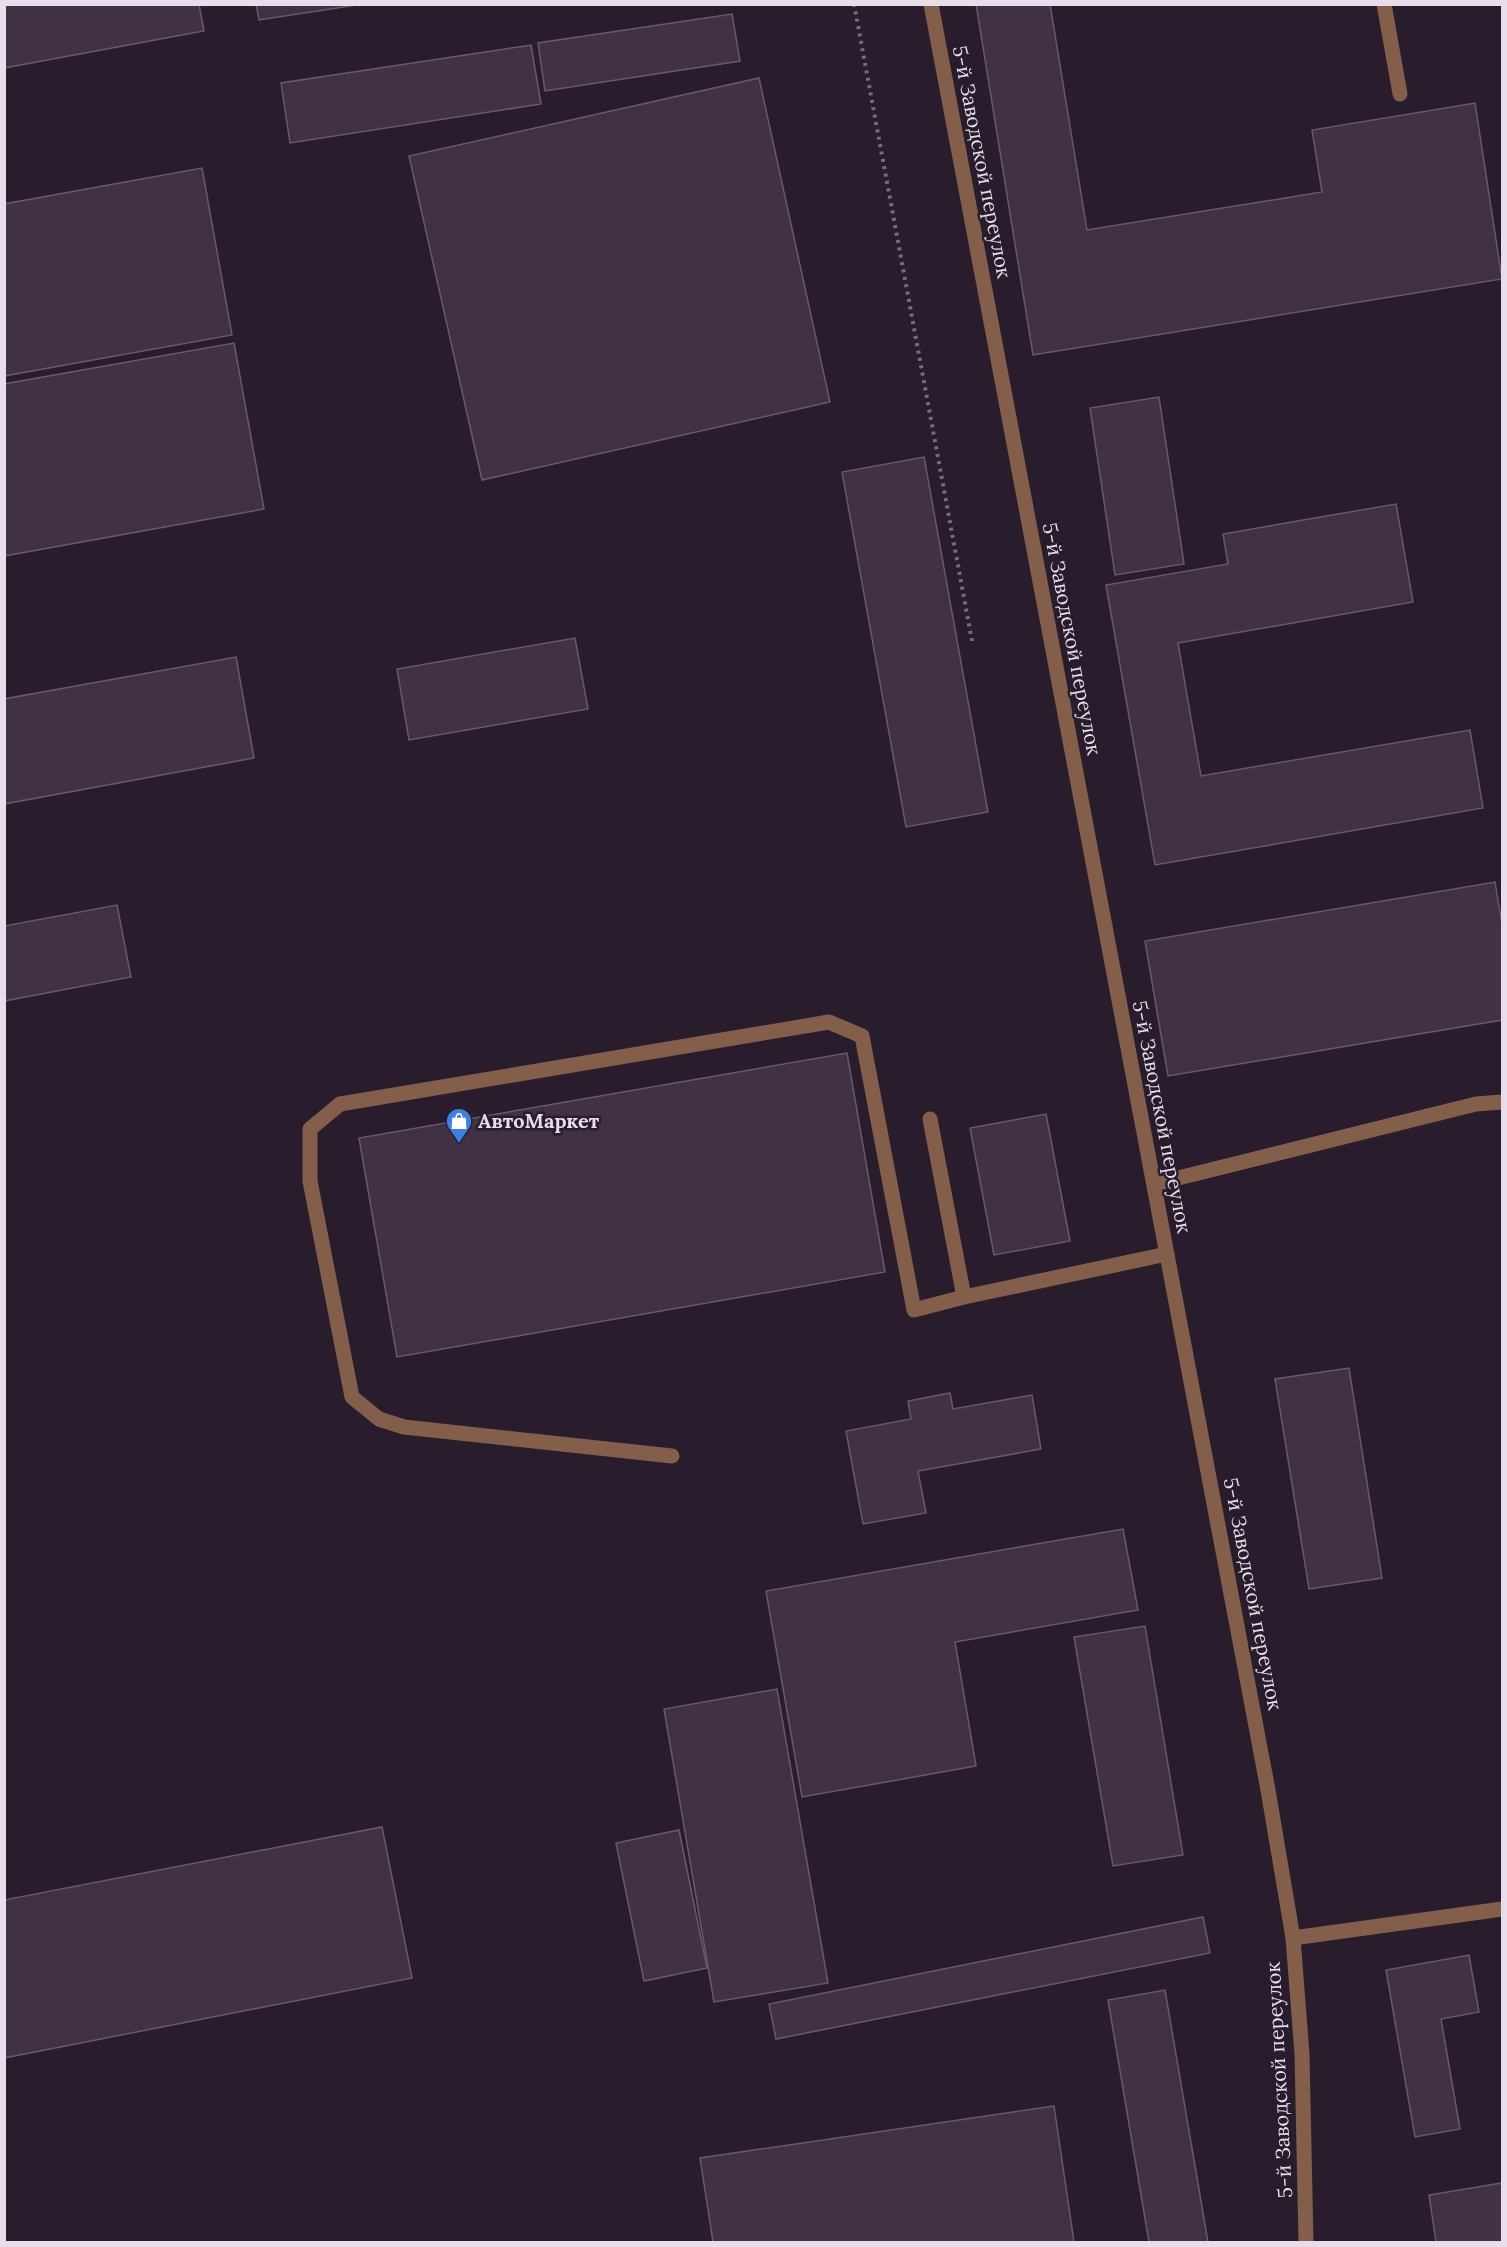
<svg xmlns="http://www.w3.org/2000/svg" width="1507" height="2247" viewBox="0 0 1507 2247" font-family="Lora,serif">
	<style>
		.building { fill: #403244; stroke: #68596c; stroke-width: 1.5 }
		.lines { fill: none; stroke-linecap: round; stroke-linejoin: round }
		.path { stroke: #786c7b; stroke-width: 4; stroke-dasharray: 3 4.5; stroke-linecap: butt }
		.service { stroke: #835e4a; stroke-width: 15 }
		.minor { stroke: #835e4a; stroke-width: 15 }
		.tertiary { stroke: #835e4a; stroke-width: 15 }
		.labels { text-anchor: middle; stroke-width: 5; stroke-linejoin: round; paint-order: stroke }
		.street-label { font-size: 20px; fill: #e7dee9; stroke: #291c2d }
		.poi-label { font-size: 20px; font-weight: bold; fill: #e7dee9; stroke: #291c2d; text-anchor: start }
	</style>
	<rect width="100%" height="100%" fill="#291c2d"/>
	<g class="building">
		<path d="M 4,4 L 199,4 L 204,31 L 4,68 Z"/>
		<path d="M 256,4 L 363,4 L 259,20 Z"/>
		<path d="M 976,4 L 1050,4 L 1087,230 L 1322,192 L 1312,130 L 1475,103 L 1502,279 L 1033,355 Z"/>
		<path d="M 732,14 L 740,61 L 545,91 L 538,43 Z"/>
		<path d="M 531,45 L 541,104 L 290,143 L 281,83 Z"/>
		<path d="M 759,78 L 830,402 L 482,480 L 409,156 Z"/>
		<path d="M 202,168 L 232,335 L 4,376 L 4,204 Z"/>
		<path d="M 234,343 L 264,509 L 4,556 L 4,384 Z"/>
		<path d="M 1159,397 L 1184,564 L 1115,575 L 1090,408 Z"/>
		<path d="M 924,457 L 988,812 L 906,827 L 842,472 Z"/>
		<path d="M 1396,504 L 1413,602 L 1178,643 L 1201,776 L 1470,730 L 1483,808 L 1155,865 L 1106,585 L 1228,564 L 1223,534 Z"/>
		<path d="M 575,638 L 588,709 L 409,740 L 397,669 Z"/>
		<path d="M 236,657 L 254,758 L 4,804 L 4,699 Z"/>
		<path d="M 1495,882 L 1502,924 L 1502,1020 L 1168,1076 L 1145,941 Z"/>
		<path d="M 117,905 L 131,977 L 4,1001 L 4,926 Z"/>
		<path d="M 847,1053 L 885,1272 L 397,1357 L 359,1138 Z"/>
		<path d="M 1046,1114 L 1070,1241 L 994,1255 L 970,1128 Z"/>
		<path d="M 1349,1368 L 1382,1578 L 1309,1589 L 1275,1379 Z"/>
		<path d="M 950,1393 L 953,1409 L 1032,1395 L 1041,1449 L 918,1471 L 926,1513 L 863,1524 L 846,1431 L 911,1419 L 908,1401 Z"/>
		<path d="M 1123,1529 L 1138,1610 L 955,1642 L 976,1766 L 802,1797 L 766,1591 Z"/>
		<path d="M 1145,1626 L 1183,1855 L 1113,1866 L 1074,1637 Z"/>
		<path d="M 777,1689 L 828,1983 L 714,2002 L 664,1709 Z"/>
		<path d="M 382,1827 L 412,1978 L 4,2058 L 4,1900 Z"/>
		<path d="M 679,1830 L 707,1968 L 644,1981 L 616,1843 Z"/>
		<path d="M 1203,1917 L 1210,1953 L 776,2039 L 769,2004 Z"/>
		<path d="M 1469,1955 L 1479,2012 L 1441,2019 L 1460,2129 L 1415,2137 L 1386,1970 Z"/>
		<path d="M 1165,1990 L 1208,2242 L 1149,2242 L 1108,2000 Z"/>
		<path d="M 1054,2106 L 1074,2242 L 713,2242 L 700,2158 Z"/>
		<path d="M 1502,2183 L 1502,2242 L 1436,2242 L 1429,2195 Z"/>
	</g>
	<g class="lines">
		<path class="path" d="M 854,4 L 972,641"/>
		<g class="service">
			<path d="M 1384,4 L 1400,94"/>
			<path d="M 930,1119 L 964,1297"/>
			<path d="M 1154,1184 L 1476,1104 L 1502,1102"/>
			<path d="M 672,1456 L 404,1427 L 379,1419 L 352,1397 L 310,1181 L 310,1129 L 340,1104 L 829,1022 L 862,1036 L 914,1310 L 964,1297 L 1167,1254"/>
		</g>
		<path class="minor" d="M 1293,1938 L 1502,1909"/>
		<path class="tertiary" d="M 931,4 L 1268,1790 L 1293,1938 L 1302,2054 L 1306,2242"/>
	</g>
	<defs>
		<g id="shop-pin" transform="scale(1.35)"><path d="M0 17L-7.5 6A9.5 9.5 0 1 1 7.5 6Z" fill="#3f7fe0" stroke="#291c2d"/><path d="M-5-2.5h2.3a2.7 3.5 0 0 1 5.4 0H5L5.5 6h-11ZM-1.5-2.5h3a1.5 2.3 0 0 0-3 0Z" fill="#fff"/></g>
	</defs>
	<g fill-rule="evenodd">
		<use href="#shop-pin" x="459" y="1121"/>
	</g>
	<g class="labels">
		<g class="street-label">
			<text transform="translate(982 162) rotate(79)" y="7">5-й Заводской переулок</text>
			<text transform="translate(1072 639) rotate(79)" y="7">5-й Заводской переулок</text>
			<text transform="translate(1162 1117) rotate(79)" y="7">5-й Заводской переулок</text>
			<text transform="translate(1253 1594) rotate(79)" y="7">5-й Заводской переулок</text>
			<text transform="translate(1279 2080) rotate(-93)" y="7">5-й Заводской переулок</text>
		</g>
		<g class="poi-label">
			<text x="478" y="1128">АвтоМаркет</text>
		</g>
	</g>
	<rect width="1507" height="2247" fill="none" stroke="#e7dee9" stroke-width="12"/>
</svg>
